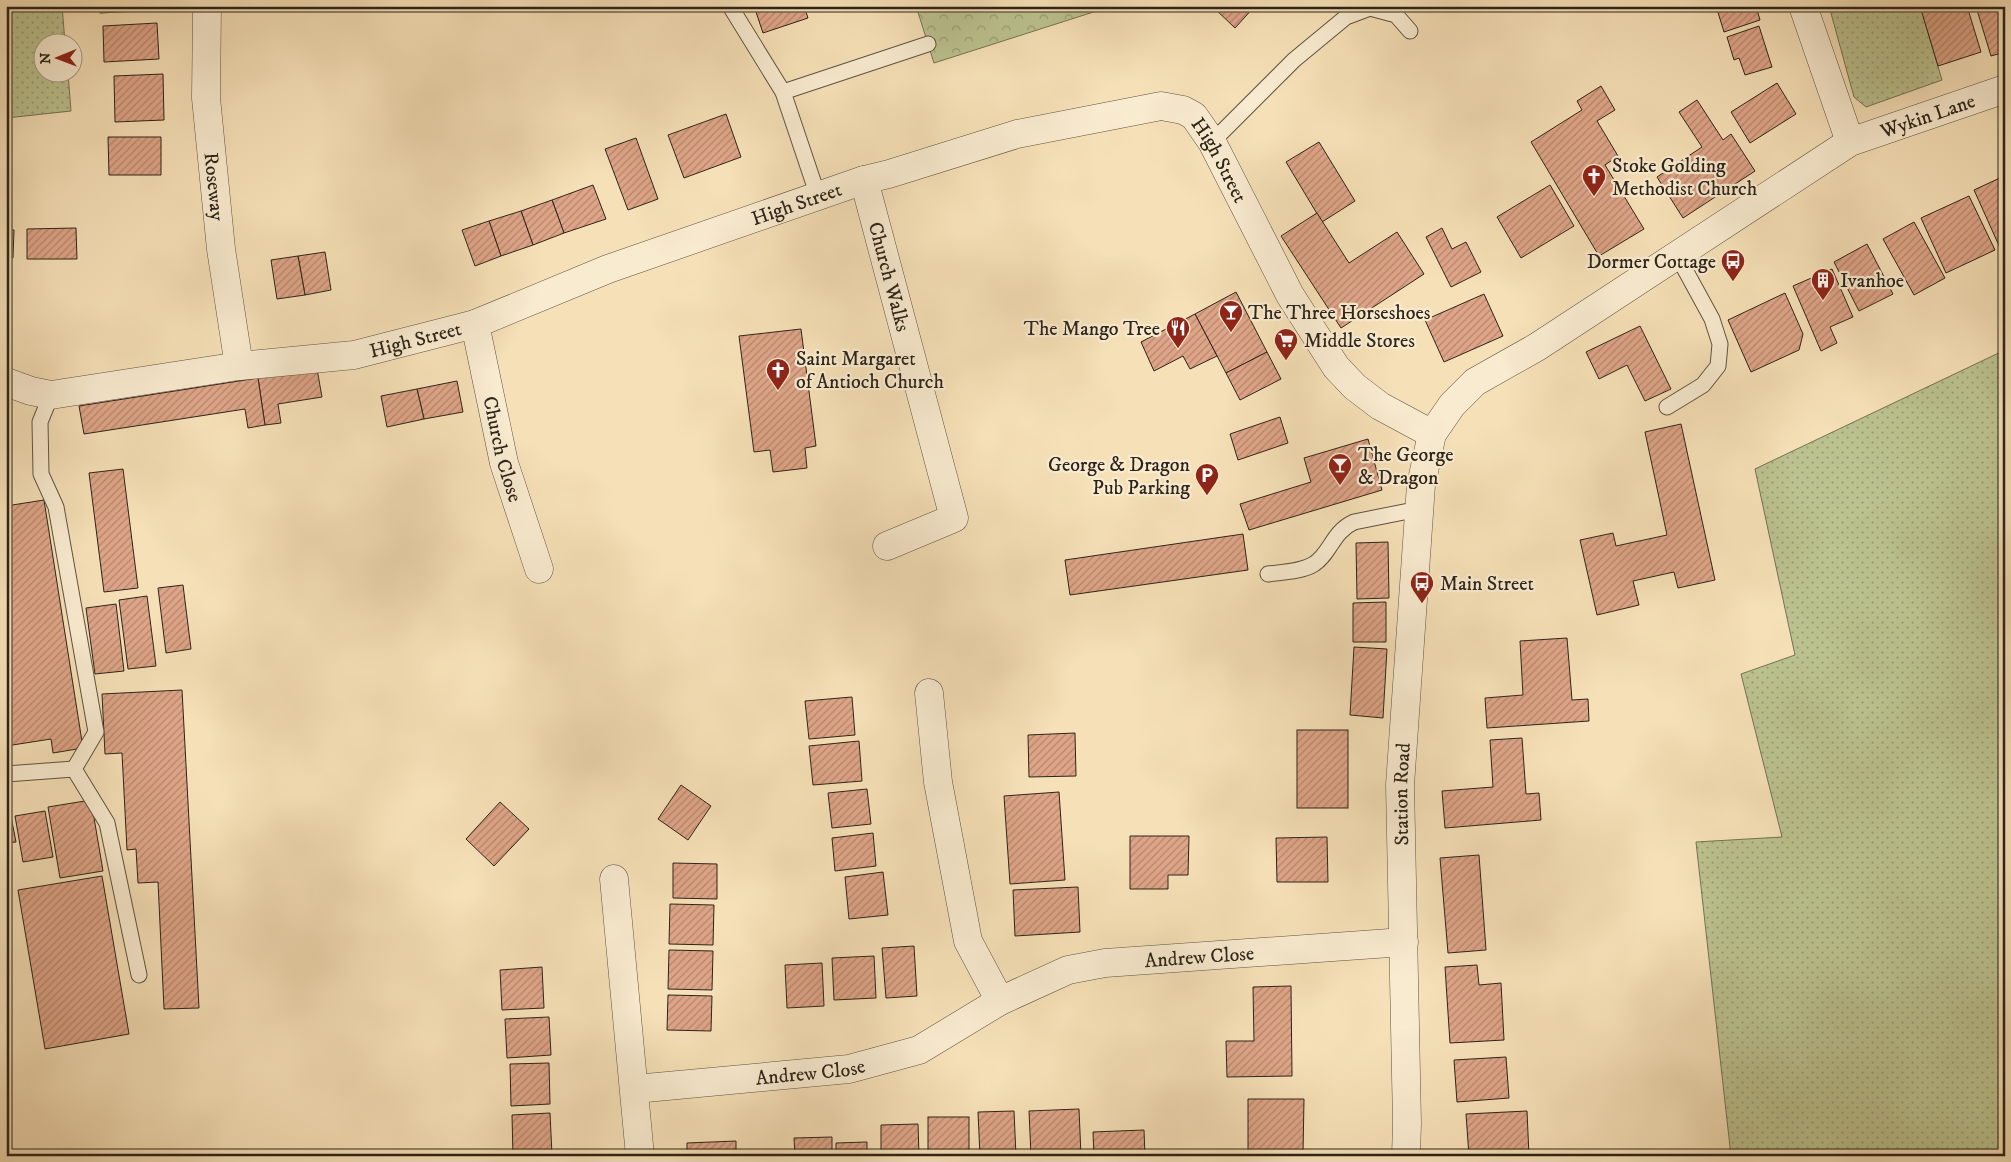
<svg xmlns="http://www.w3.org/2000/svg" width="2011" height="1162" viewBox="0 0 2011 1162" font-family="'IM FELL DW Pica',serif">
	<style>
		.grass { fill: url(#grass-dots); stroke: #747354 }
		.park { fill: url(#park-crowns); stroke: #747354 }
		.building { fill: url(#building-hatch); stroke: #2c241a }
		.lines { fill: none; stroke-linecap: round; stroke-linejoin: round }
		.service-casing { stroke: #5e5341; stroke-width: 17 }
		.minor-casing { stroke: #5e5341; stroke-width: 29 }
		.service { stroke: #f9ebd0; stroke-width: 15 }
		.minor { stroke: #f9ebd0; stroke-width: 28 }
		.labels { text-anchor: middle; stroke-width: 4.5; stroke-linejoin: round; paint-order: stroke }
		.street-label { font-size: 20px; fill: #2c241a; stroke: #f9ebd0 }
		.poi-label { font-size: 20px; fill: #2c241a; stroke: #f9ebd0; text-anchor: start }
	</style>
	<defs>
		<pattern id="grass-dots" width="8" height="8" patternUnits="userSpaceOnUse" patternTransform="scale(1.25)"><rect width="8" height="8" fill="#bbc28f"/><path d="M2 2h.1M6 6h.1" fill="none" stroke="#989d74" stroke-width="1.8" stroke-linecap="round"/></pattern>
		<pattern id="park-crowns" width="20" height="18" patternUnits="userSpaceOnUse" patternTransform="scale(1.25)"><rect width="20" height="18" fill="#bbc28f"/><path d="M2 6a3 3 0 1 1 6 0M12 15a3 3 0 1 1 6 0" fill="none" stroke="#989d74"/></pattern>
		<pattern id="building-hatch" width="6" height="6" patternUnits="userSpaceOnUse" patternTransform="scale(1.25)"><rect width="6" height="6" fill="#dfa588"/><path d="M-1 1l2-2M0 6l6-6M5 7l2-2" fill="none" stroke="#b5866e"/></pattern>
	</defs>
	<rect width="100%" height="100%" fill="#f6e0b7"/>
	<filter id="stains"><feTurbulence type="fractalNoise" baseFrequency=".004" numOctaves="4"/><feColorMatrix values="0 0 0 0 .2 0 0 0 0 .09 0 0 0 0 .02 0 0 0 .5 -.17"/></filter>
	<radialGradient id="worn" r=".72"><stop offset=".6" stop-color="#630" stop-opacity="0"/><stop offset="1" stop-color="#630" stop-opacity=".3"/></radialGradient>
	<g class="grass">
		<path d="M 6,6 L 62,6 L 65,42 L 42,42 L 42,72 L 68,73 L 71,111 L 6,118 Z"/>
		<path d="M 1829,6 L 1920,6 L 1942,80 L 1866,107 L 1854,97 Z"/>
		<path d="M 2005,350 L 2005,1156 L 1731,1156 L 1696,842 L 1782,837 L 1741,674 L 1795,655 L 1755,469 Z"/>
	</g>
	<path class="park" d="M 916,6 L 1105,6 L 1106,8 L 934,63 Z"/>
	<g class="building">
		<path d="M 100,6 L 156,6 L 156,10 L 100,13 Z"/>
		<path d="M 754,6 L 804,6 L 808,18 L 763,33 Z"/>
		<path d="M 1212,6 L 1255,6 L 1235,28 Z"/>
		<path d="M 1716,6 L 1756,6 L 1760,20 L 1724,32 Z"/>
		<path d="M 1920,6 L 1967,6 L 1981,52 L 1938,66 Z"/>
		<path d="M 1988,6 L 2002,6 L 2005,14 L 2005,52 L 1991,56 L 1977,10 Z"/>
		<path d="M 157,23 L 159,59 L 104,62 L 103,26 Z"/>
		<path d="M 1759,26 L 1772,67 L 1745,75 L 1739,58 L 1734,60 L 1727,37 Z"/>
		<path d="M 163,74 L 164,120 L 115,122 L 114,76 Z"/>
		<path d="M 1777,83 L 1796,114 L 1750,143 L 1731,112 Z"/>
		<path d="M 1601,86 L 1615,110 L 1597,121 L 1618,156 L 1605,165 L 1644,229 L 1599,256 L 1531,142 L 1582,110 L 1577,101 Z"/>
		<path d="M 1697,100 L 1723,140 L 1731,134 L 1755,171 L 1683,218 L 1657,177 L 1702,147 L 1679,112 Z"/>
		<path d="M 726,114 L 741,157 L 684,178 L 668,135 Z"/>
		<path d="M 108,137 L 161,137 L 161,175 L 109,175 Z"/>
		<path d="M 636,138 L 658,199 L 628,210 L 605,149 Z"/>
		<path d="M 1319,142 L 1355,201 L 1322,222 L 1286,162 Z"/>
		<path d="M 2002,177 L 2005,183 L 2005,248 L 2001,250 L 1974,190 Z"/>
		<path d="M 593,185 L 606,219 L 564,233 L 552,200 Z"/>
		<path d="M 1550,185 L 1574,226 L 1521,258 L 1497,217 Z"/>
		<path d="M 1969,196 L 1995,250 L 1946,273 L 1921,218 Z"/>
		<path d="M 552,200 L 564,233 L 533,245 L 521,211 Z"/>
		<path d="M 521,211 L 533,245 L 501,256 L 489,221 Z"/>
		<path d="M 1317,213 L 1349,263 L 1397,232 L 1424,274 L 1341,328 L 1281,236 Z"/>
		<path d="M 489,221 L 501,256 L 475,266 L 462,230 Z"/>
		<path d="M 1914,222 L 1945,278 L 1914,295 L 1883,239 Z"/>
		<path d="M 76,228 L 77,259 L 27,259 L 27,229 Z"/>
		<path d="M 1442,228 L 1452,249 L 1466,242 L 1481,272 L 1451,287 L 1426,237 Z"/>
		<path d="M 6,229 L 14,230 L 13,258 L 6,258 Z"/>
		<path d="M 1867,244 L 1893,294 L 1859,311 L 1834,262 Z"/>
		<path d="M 325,252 L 331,290 L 305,295 L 298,256 Z"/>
		<path d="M 298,256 L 305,295 L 277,299 L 271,260 Z"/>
		<path d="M 1832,269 L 1853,317 L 1830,327 L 1837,343 L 1821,351 L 1793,286 Z"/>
		<path d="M 1236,292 L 1267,352 L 1226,373 L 1195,314 Z"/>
		<path d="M 1785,293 L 1803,334 L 1799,350 L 1751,372 L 1728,320 Z"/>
		<path d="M 1484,294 L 1503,336 L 1444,362 L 1425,320 Z"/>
		<path d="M 1195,314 L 1217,356 L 1190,369 L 1183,356 L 1154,371 L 1141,342 Z"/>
		<path d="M 1640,326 L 1671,389 L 1645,401 L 1627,365 L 1599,379 L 1586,352 Z"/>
		<path d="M 801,329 L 816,446 L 805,448 L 807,468 L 773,472 L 770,450 L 754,452 L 739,336 Z"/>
		<path d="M 1267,352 L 1281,379 L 1240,400 L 1226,373 Z"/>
		<path d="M 317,369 L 322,397 L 278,404 L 281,423 L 265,425 L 258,378 Z"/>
		<path d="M 258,378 L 265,425 L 248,428 L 245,409 L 84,434 L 79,406 Z"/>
		<path d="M 457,381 L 463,412 L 424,419 L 417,389 Z"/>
		<path d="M 417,389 L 424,419 L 387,427 L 381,396 Z"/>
		<path d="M 1280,417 L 1288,443 L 1238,460 L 1230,434 Z"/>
		<path d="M 1681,424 L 1715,580 L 1678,588 L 1674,572 L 1633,581 L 1639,605 L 1597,615 L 1580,540 L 1613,533 L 1616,546 L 1667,535 L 1645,432 Z"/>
		<path d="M 1368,439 L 1382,490 L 1249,530 L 1240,504 L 1311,482 L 1304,458 Z"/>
		<path d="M 123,469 L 138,588 L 104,592 L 89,473 Z"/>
		<path d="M 44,500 L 83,748 L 53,753 L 51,739 L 6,746 L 6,506 Z"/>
		<path d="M 1243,534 L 1248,570 L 1070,595 L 1065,560 Z"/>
		<path d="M 1388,542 L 1389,598 L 1357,599 L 1356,543 Z"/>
		<path d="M 183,585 L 191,649 L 166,653 L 158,588 Z"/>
		<path d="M 147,596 L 156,666 L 128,669 L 119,600 Z"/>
		<path d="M 1386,602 L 1386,642 L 1353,642 L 1353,603 Z"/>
		<path d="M 116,604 L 124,671 L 95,674 L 86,608 Z"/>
		<path d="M 1567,638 L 1572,700 L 1588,699 L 1589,721 L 1487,728 L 1485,698 L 1523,695 L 1520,641 Z"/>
		<path d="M 1354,647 L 1387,649 L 1383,718 L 1350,715 Z"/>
		<path d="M 182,690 L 199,1008 L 164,1009 L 158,882 L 138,883 L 136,849 L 127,850 L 122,753 L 105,754 L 102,694 Z"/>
		<path d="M 852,697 L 855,735 L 809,739 L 805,701 Z"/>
		<rect x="1297" y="730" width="51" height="78"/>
		<path d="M 1075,733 L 1076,776 L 1029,777 L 1028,735 Z"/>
		<path d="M 1522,738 L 1526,794 L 1539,793 L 1541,820 L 1445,828 L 1442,791 L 1493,787 L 1490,740 Z"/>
		<path d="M 859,741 L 862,781 L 813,785 L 809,746 Z"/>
		<path d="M 681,785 L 711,806 L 688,840 L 658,819 Z"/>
		<path d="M 867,789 L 871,824 L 832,828 L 828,793 Z"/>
		<path d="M 6,791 L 16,842 L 6,843 Z"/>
		<path d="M 1059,792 L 1065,880 L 1010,884 L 1004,796 Z"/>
		<path d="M 91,800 L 103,871 L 60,878 L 48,807 Z"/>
		<path d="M 500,802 L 529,829 L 494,866 L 466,839 Z"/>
		<path d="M 45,811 L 53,857 L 23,862 L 15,816 Z"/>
		<path d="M 873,833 L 876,866 L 835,871 L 832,838 Z"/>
		<path d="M 1130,836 L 1189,836 L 1188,875 L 1168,875 L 1168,889 L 1130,889 Z"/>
		<path d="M 1327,837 L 1328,882 L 1277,882 L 1276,838 Z"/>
		<path d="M 1479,855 L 1486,950 L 1448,953 L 1440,858 Z"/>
		<path d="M 673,863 L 717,864 L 717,899 L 673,898 Z"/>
		<path d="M 883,872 L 888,915 L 849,919 L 845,877 Z"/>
		<path d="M 102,876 L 129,1034 L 45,1049 L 18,890 Z"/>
		<path d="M 1078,887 L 1080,932 L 1015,936 L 1013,890 Z"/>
		<path d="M 670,904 L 714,905 L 713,945 L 669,944 Z"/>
		<path d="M 914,946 L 917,996 L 886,998 L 882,948 Z"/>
		<path d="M 669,950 L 713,951 L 712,990 L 668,989 Z"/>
		<path d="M 874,956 L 876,998 L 834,1000 L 832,958 Z"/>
		<path d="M 822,963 L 824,1006 L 787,1008 L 785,965 Z"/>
		<path d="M 1477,965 L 1479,985 L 1501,983 L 1504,1040 L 1450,1043 L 1445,967 Z"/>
		<path d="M 542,967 L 544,1008 L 502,1010 L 500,970 Z"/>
		<path d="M 1291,986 L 1292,1076 L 1227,1077 L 1226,1041 L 1254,1041 L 1253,987 Z"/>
		<path d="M 668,995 L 712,996 L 711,1031 L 667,1030 Z"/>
		<path d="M 549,1017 L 551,1055 L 507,1058 L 505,1019 Z"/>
		<path d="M 1506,1057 L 1509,1098 L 1457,1102 L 1454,1060 Z"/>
		<path d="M 549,1063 L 550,1104 L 511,1106 L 510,1064 Z"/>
		<path d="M 1248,1099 L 1304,1099 L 1303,1153 L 1248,1152 Z"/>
		<path d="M 1079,1109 L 1081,1156 L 1031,1156 L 1029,1111 Z"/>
		<path d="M 1014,1111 L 1016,1156 L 980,1156 L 978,1112 Z"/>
		<path d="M 1527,1111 L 1529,1156 L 1469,1156 L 1466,1114 Z"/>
		<path d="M 550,1113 L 552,1155 L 513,1156 L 512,1115 Z"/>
		<rect x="928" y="1117" width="41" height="39"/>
		<path d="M 918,1124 L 919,1156 L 881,1156 L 881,1125 Z"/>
		<path d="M 1144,1130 L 1145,1156 L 1094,1156 L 1093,1132 Z"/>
		<path d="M 832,1137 L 832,1156 L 795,1156 L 794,1138 Z"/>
		<path d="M 736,1141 L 736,1156 L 687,1156 L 687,1143 Z"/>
		<path d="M 867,1142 L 867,1156 L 836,1156 L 836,1143 Z"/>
	</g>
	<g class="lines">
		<g class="service-casing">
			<g id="service">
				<path d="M 730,6 L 783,92 L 818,196"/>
				<path d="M 783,92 L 928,44"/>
				<path d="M 1212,142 L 1294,60 L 1346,17 L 1370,8 L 1396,15 L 1410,31"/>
				<path d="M 51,395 L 40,422 L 41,474 L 56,507 L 96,732 L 74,769 L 107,823 L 139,975"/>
				<path d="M 1667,407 L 1703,385 L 1718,366 L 1720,344 L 1712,319 L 1677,255"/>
				<path d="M 1268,574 C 1282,572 1301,572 1314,564 C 1331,553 1332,532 1354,522 L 1419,509"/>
				<path d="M 6,774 L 74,769"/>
			</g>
		</g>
		<g class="minor-casing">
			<g id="minor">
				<path id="s1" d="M 207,6 L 206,98 L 221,249 L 239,366"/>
				<path d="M 1803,6 L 1850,142"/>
				<path id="s2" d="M 864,180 L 954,518 L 887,546"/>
				<path id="s3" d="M 475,324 L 504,463 L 539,569"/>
				<path id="s4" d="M 6,382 L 31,391 L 51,395 L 239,366 L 354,355 L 475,324 L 608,269 L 864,180 L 889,174 L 1017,134 L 1161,106 L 1183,110 L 1194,116 L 1212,142 L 1290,295 L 1336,367 L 1355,387 L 1380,406 L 1432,434"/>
				<path d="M 929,693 L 938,782 L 968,941 L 1000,1001"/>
				<path d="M 614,879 L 640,1156"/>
				<path id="s5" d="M 635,1089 L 849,1069 L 919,1050 L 1000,1001 L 1068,970 L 1105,963 L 1404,942"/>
				<path id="s6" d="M 1406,1156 L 1407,1123 L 1400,785 L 1421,485 L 1432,434 L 1452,405 L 1475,382 L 1537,347 L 1850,142 L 2005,89"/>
			</g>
		</g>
		<use href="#service" class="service"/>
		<use href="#minor" class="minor"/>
	</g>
	<defs>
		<g id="church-pin" transform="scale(1.25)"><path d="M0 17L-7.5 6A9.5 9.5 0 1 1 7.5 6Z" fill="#8f2418" stroke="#f9ebd0"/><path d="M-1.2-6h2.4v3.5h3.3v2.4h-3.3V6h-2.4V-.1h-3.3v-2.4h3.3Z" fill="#fff"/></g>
		<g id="bus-pin" transform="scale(1.25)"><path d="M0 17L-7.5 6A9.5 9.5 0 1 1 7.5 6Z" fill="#8f2418" stroke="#f9ebd0"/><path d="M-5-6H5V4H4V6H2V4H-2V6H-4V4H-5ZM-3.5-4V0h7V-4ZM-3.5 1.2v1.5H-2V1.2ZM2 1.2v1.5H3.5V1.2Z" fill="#fff"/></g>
		<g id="building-pin" transform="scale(1.25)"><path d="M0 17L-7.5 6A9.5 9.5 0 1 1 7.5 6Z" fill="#8f2418" stroke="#f9ebd0"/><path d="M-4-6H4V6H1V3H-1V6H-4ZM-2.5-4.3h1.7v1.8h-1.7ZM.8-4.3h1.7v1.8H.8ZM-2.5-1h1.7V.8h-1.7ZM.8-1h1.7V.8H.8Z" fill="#fff"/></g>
		<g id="bar-pin" transform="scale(1.25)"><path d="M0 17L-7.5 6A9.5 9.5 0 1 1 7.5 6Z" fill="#8f2418" stroke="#f9ebd0"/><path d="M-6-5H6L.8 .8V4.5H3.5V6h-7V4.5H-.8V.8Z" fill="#fff"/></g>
		<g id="restaurant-pin" transform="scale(1.25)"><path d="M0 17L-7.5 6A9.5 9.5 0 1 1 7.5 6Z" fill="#8f2418" stroke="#f9ebd0"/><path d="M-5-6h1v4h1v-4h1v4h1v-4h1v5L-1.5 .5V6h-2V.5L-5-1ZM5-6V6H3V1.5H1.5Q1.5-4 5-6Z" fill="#fff"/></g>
		<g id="supermarket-pin" transform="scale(1.25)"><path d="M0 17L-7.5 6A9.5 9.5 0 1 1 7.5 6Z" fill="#8f2418" stroke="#f9ebd0"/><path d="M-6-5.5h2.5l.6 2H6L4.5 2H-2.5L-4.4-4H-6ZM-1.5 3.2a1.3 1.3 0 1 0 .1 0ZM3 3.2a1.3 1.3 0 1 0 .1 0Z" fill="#fff"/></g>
		<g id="parking-pin" transform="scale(1.25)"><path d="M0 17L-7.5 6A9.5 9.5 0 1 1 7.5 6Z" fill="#8f2418" stroke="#f9ebd0"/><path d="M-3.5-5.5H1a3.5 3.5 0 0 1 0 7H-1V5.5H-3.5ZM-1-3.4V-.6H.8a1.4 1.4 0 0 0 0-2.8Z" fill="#fff"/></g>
	</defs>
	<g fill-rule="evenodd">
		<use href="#church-pin" x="1594" y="176"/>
		<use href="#bus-pin" x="1733" y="261"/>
		<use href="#building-pin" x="1823" y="280"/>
		<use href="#bar-pin" x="1231" y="312"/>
		<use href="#restaurant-pin" x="1178" y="328"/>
		<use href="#supermarket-pin" x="1286" y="340"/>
		<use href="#church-pin" x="778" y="370"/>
		<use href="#bar-pin" x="1340" y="465"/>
		<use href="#parking-pin" x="1207" y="475"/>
		<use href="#bus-pin" x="1422" y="583"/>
	</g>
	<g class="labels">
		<g class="street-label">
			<text dy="7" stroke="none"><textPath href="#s6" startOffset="1319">Wykin Lane</textPath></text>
			<text dy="7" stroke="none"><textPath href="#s4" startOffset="1285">High Street</textPath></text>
			<text dy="7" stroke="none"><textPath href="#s1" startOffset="181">Roseway</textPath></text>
			<text dy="7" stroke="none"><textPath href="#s4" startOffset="821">High Street</textPath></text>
			<text dy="7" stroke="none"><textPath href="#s2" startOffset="100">Church Walks</textPath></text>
			<text dy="7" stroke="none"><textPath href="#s4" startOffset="416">High Street</textPath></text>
			<text dy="7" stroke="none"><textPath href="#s3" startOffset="128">Church Close</textPath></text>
			<text dy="7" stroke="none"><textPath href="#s6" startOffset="362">Station Road</textPath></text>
			<text dy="7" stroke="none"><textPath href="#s5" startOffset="589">Andrew Close</textPath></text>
			<text dy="7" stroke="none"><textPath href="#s5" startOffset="176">Andrew Close</textPath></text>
		</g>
		<g class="poi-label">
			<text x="1612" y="172">Stoke Golding<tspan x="1612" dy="23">Methodist Church</tspan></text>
			<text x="1716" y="268" text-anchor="end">Dormer Cottage</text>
			<text x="1840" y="287">Ivanhoe</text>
			<text x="1248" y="319">The Three Horseshoes</text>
			<text x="1160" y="335" text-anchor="end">The Mango Tree</text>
			<text x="1304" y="347">Middle Stores</text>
			<text x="796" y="365">Saint Margaret<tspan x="796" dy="23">of Antioch Church</tspan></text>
			<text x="1358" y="461">The George<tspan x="1358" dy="23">&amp; Dragon</tspan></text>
			<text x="1190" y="471" text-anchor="end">George &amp; Dragon<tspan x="1190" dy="23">Pub Parking</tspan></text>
			<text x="1440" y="590">Main Street</text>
		</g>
	</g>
	<rect width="2011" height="1162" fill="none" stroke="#f6e0b7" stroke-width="25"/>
	<rect x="8" y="8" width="1996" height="1147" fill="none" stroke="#2c241a" stroke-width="2.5"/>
	<rect x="12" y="12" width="1986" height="1137" fill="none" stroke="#2c241a"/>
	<g transform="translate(58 58) rotate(269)"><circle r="24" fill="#f9ebd0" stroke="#a79b87"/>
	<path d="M0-4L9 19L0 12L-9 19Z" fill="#8f2418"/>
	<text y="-8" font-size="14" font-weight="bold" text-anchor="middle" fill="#2c241a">N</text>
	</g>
	<rect width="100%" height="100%" filter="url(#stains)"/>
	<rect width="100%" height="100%" fill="url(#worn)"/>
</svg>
